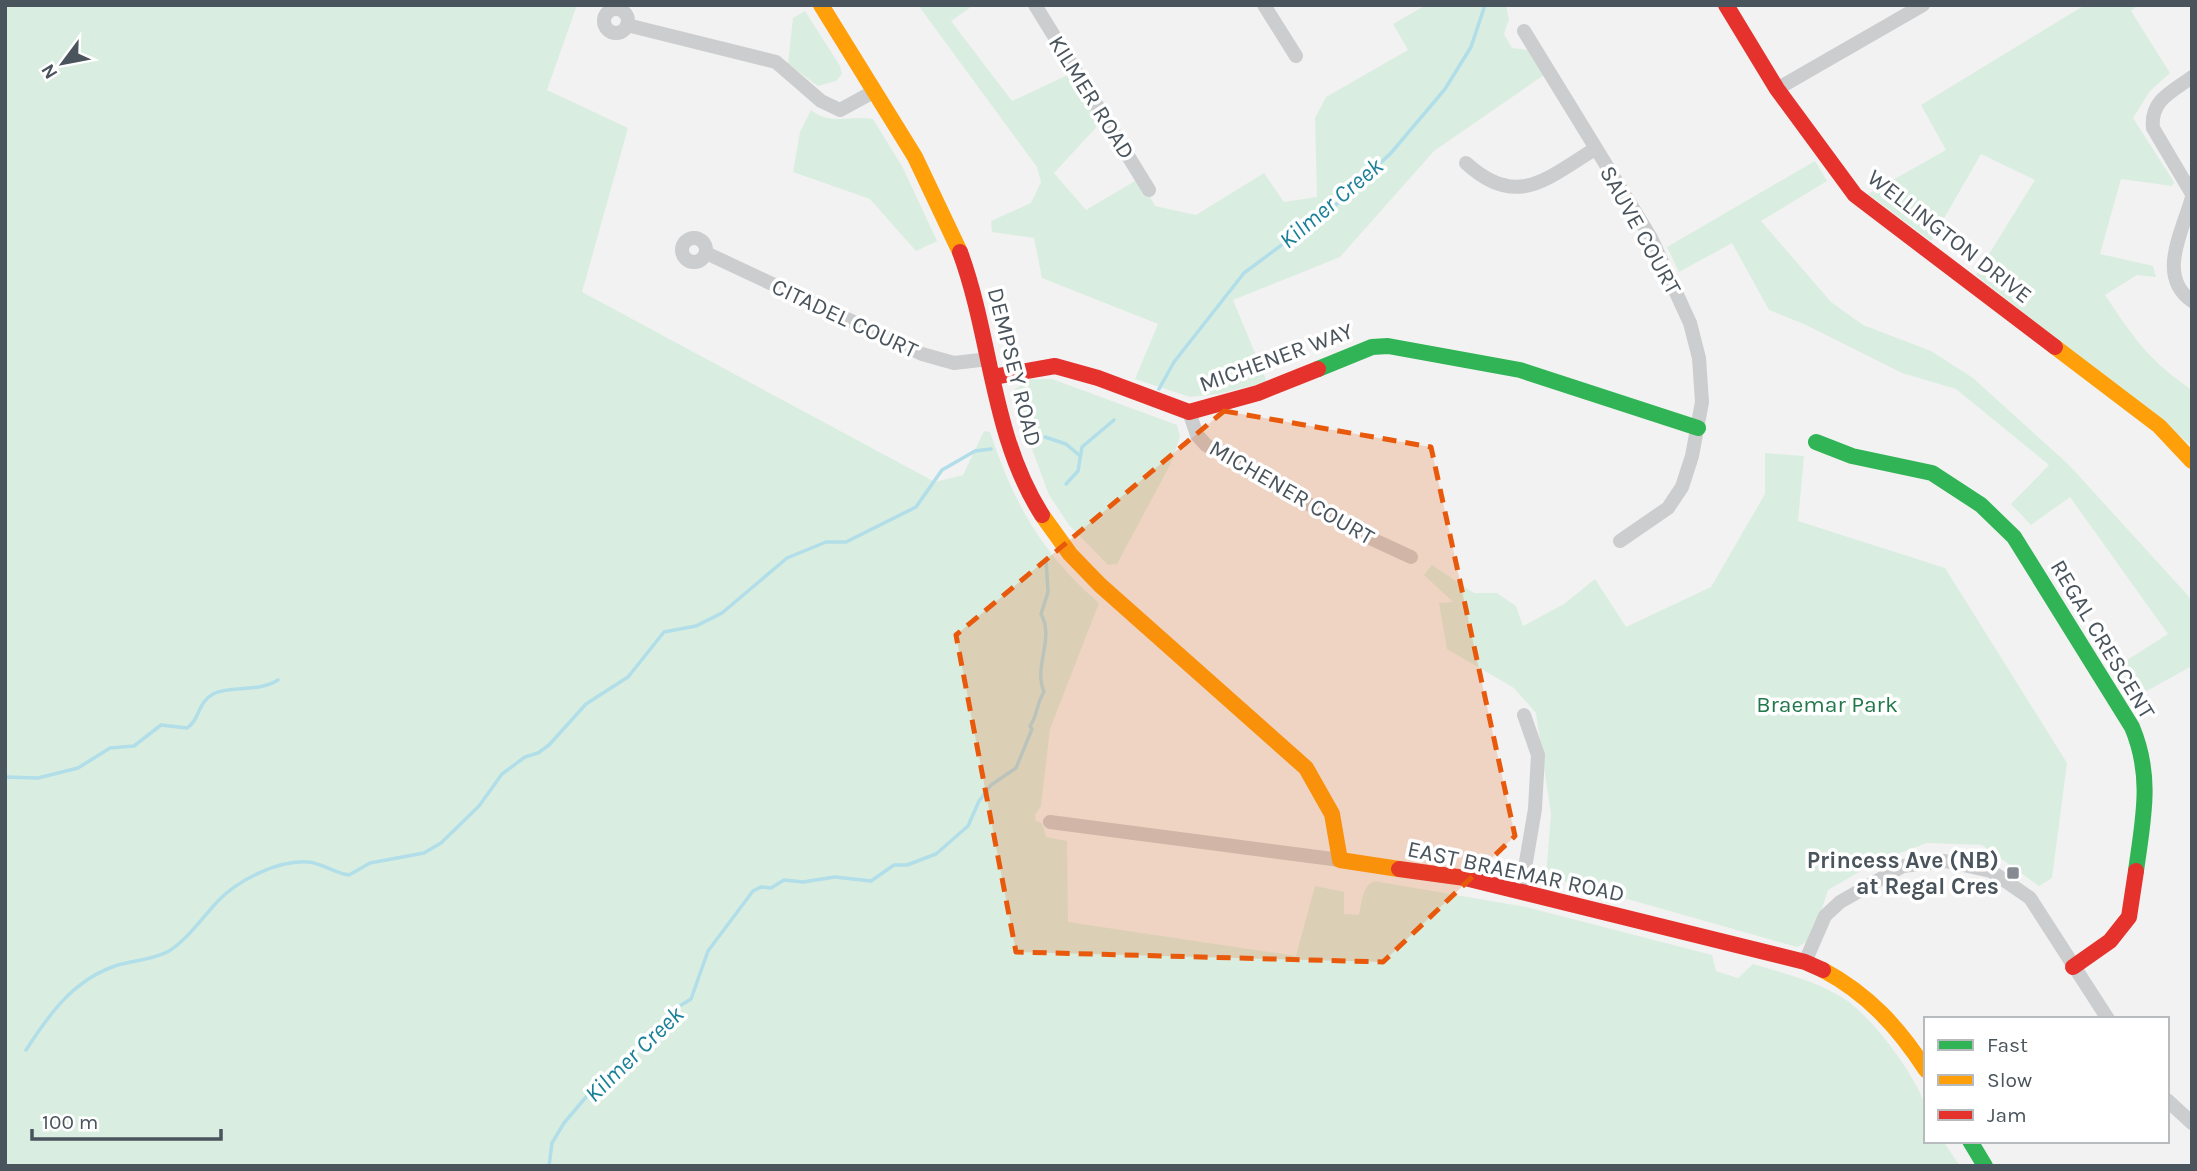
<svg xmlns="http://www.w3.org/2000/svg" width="2197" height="1171" viewBox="0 0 2197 1171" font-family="Karla,sans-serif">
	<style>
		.green { fill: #d9eee0 }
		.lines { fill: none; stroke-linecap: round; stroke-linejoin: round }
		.stream { stroke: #b1dee8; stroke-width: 3.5 }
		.street { stroke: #cccdcf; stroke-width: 14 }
		.fast { stroke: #30b455; stroke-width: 16 }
		.slow { stroke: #ff9f0a; stroke-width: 16 }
		.jam { stroke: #e5322d; stroke-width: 16 }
		.marked { fill: #e8590c; fill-opacity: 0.2; stroke: #e8590c; stroke-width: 5; stroke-dasharray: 14 9; stroke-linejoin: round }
		.poi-dot { fill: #858b90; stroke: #fff; stroke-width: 2.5 }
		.labels { text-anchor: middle; stroke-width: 7; stroke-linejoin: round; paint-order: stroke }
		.street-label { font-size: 23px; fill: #4a545c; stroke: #fff }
		.park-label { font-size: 23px; fill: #21784a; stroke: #fff }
		.poi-label { font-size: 23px; font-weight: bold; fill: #4a545c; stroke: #fff; text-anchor: end }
		.water-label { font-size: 24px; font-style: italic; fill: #1a8098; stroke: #fff }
	</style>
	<rect width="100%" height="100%" fill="#f2f2f2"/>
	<g class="green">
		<path d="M 5,5 L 577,5 L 547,90 L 628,128 L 582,292 L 935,482 L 963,475 L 984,431 L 990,432 C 1014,503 1041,553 1099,603 L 1050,729 L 1041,806 L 1035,815 L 1036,821 L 1042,823 L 1046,837 L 1067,841 L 1068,922 L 1296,956 L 1315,886 L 1344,892 L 1344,914 L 1359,915 C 1362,903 1361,888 1374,881 L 1526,907 L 1712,955 L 1716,971 L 1738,978 L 1753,964 C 1782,973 1817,981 1843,998 C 1870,1014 1919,1079 1926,1109 C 1928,1119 1926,1131 1926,1141 L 1943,1141 L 1960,1166 L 5,1166 Z"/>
		<path d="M 918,5 L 974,5 L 951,21 L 1012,101 L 1072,73 L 1103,120 L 1054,173 L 1086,210 L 1140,178 L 1155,206 L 1196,215 L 1264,173 L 1284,202 L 1317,197 L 1315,118 L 1326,97 L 1408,50 L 1393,24 L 1426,5 L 1506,5 L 1509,19 L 1504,34 L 1512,48 L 1528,50 L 1544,75 L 1434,151 L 1340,257 L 1233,300 L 1267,382 L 1218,394 L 1190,397 L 1135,379 L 1158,324 L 1042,278 L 1034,238 L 992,232 L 991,221 L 1031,203 L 1041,182 L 1037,167 Z"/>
		<path d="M 2085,5 L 2138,5 L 2131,11 L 2170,73 L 2150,91 L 2133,118 L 2174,182 L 2172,186 L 2121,179 L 2100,254 L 2153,266 L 2156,277 L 2137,275 L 2105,295 C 2133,337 2149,361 2192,390 L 2192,446 L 1976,275 L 2035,180 L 1981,154 L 1931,241 L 1868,194 L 1946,150 L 1921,105 Z"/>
		<path d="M 805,11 L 840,66 L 842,74 L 836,81 L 818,86 L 788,64 L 793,18 Z"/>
		<path d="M 811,110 C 831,126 850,115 873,119 L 903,168 L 937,241 L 916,251 L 870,199 L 793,172 L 800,132 Z"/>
		<path d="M 1815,161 L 1827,181 L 1761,221 L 1831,302 L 1863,325 L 1931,351 L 1973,378 L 2069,465 L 2192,600 L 2192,666 L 2134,698 L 2116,667 L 2168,634 L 2070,497 L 2031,525 L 2011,504 L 2049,465 L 1956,389 L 1902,373 L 1806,325 L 1769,310 L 1732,243 L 1679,272 L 1667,247 Z"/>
		<path d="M 1031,379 L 1052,379 L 1177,425 L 1180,437 L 1170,465 L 1117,564 L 1108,565 L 1069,525 L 1049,495 L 1016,406 L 1015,389 Z"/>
		<path d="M 1765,453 L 1804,456 L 1798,521 L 1945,568 L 2067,763 L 2052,878 L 2039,886 L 1982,845 L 1927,843 L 1878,861 L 1828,890 L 1812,939 L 1797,947 L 1546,876 L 1551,814 L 1536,713 L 1514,688 L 1447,649 L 1439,603 L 1453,602 L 1424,575 L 1432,565 L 1474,593 L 1497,593 L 1516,606 L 1523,626 L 1564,604 L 1595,579 L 1626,627 L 1711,587 L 1765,494 Z"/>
	</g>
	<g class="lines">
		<g class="stream">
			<path d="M 1159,389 L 1174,362 L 1244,273 L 1338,203 L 1391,153 L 1445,89 L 1471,47 L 1485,5"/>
			<path d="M 1045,437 L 1066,444 L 1079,455"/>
			<path d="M 1066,484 L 1078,471 L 1082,447 L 1114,420"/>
			<path d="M 5,777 L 38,778 L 78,768 L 110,748 L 134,746 L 161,725 L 187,728 C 200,720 197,703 213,694 C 230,685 257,693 278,680"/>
			<path d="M 26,1050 C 50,1013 74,979 118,965 C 135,960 153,960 169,951 C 188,939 202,918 218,901 C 238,880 278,860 308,862 C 322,863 334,873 349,875 L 370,863 L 424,853 L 441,843 L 479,806 L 502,774 L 525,757 L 538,753 L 549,745 L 586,704 L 628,677 L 664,632 L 696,626 L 722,613 L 787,558 L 826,542 L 846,542 L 916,507 L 942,470 L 975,451 L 991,449"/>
			<path d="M 549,1166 L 552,1143 L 564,1123 L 592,1090 L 628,1062 L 639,1044 L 665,1025 L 678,1007 L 691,999 L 708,951 L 753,891 L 761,887 L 771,888 L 784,880 L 803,882 L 835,877 L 871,881 L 894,865 L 907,865 L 936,854 L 968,826 L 979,801 L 991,785 L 1016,768 L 1032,729 L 1030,726 C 1038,715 1036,704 1044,692 C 1033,666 1055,639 1041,614 L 1048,592 L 1046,559"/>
		</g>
		<g class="street">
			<path d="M 1035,5 L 1149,190"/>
			<path d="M 1264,5 L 1296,56"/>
			<circle cx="616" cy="21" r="12"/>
			<path d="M 627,25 L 776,62 L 821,101 L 840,110 L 875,91"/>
			<path d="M 1524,31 L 1651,238 L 1690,323 L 1699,358 L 1702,402 L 1692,456 L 1682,487 L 1668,508 L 1620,541"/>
			<path d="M 2192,77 C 2172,92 2150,100 2153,128 L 2192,194"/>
			<path d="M 1777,89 L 1923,5"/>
			<path d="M 1466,163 C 1517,210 1547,178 1595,149"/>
			<path d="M 2192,197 C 2183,231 2156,276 2192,301"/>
			<circle cx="694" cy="250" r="12"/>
			<path d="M 706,253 L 922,354 L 954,363 L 989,359"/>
			<path d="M 1189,412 L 1197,435 L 1206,445 L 1361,534 L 1411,557"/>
			<path d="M 1050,822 L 1340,860"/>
			<path d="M 1521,891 L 1535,809 L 1538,755 L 1524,715"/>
			<path d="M 1805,962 L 1825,916 L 1840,902 L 1903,866 L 1945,861 L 1991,871 L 2030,898 L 2108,1019"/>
			<path d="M 2167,1100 L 2192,1123"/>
		</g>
		<g class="fast">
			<path d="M 1318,369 L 1372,347 L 1388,346 L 1520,370 L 1698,428"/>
			<path d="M 1816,442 L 1852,456 L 1932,473 L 1981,505 L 2014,537 L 2132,727 C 2153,777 2143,819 2136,871"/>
			<path d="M 1970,1141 L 1985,1166"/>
		</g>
		<g class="slow">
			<path d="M 821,5 L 915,157 L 960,252"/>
			<path d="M 2055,347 L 2159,426 L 2192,461"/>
			<path d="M 1042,515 L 1070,554 L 1100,585 L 1306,768 L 1332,814 L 1340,860 L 1399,869"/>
			<path d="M 1823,970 C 1868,994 1899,1028 1926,1070"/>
		</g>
		<g class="jam">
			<path d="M 1726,5 L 1777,89 L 1855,195 L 2055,347"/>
			<path d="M 960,252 C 992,339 991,435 1042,515"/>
			<path d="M 993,377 L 1055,366 L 1098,378 L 1189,412 L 1258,393 L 1318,369"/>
			<path d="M 1399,869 L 1465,878 L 1805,962 L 1823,970"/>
			<path d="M 2073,967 L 2110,941 L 2129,917 L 2136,871"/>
		</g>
	</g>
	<path class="marked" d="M 1224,411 L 1431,447 L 1515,836 L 1383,962 L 1016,952 L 956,635 Z"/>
	<rect class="poi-dot" x="2006" y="866" width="14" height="14" rx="3.5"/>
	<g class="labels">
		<g class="street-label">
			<text transform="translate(1092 97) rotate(58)" y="8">KILMER ROAD</text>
			<text transform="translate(1641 230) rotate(61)" y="8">SAUVE COURT</text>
			<text transform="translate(1950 236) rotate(38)" y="8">WELLINGTON DRIVE</text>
			<text transform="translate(845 318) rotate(25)" y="8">CITADEL COURT</text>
			<text transform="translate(1276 357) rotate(-20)" y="8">MICHENER WAY</text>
			<text transform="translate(1015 367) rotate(76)" y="8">DEMPSEY ROAD</text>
			<text transform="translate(1292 492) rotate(30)" y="8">MICHENER COURT</text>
			<text transform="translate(2103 639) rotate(59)" y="8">REGAL CRESCENT</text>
			<text transform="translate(1516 871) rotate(12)" y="8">EAST BRAEMAR ROAD</text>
		</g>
		<g class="park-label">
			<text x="1827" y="712">Braemar Park</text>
		</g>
		<g class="poi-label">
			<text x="1999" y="868">Princess Ave (NB)<tspan x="1999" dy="26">at Regal Cres</tspan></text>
		</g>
		<g class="water-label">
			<text transform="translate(1331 203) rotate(-40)" y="8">Kilmer Creek</text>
			<text transform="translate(634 1054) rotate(-44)" y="8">Kilmer Creek</text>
		</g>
	</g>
	<rect width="2197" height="1171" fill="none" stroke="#4a545c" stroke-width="14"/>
	<rect x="1924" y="1017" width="245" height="126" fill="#ffffff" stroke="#b7bbbe" stroke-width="2"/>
	<rect x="1938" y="1040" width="35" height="10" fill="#30b455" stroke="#b7bbbe" stroke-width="2"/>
	<text x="1987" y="1052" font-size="21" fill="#4a545c">Fast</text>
	<rect x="1938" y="1075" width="35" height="10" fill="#ff9f0a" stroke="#b7bbbe" stroke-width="2"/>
	<text x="1987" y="1087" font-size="21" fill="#4a545c">Slow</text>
	<rect x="1938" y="1110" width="35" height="10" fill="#e5322d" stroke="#b7bbbe" stroke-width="2"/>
	<text x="1987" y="1122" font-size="21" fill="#4a545c">Jam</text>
	<g transform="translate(63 63) rotate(238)" stroke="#ffffff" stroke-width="5" paint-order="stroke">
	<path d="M0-5L12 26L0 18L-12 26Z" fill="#4a545c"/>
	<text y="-10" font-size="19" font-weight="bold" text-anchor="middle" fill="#4a545c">N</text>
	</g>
	<path d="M32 1129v10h189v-10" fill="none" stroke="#4a545c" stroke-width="3.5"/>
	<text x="42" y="1129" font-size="21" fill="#4a545c" stroke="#ffffff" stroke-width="5" paint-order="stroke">100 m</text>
</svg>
